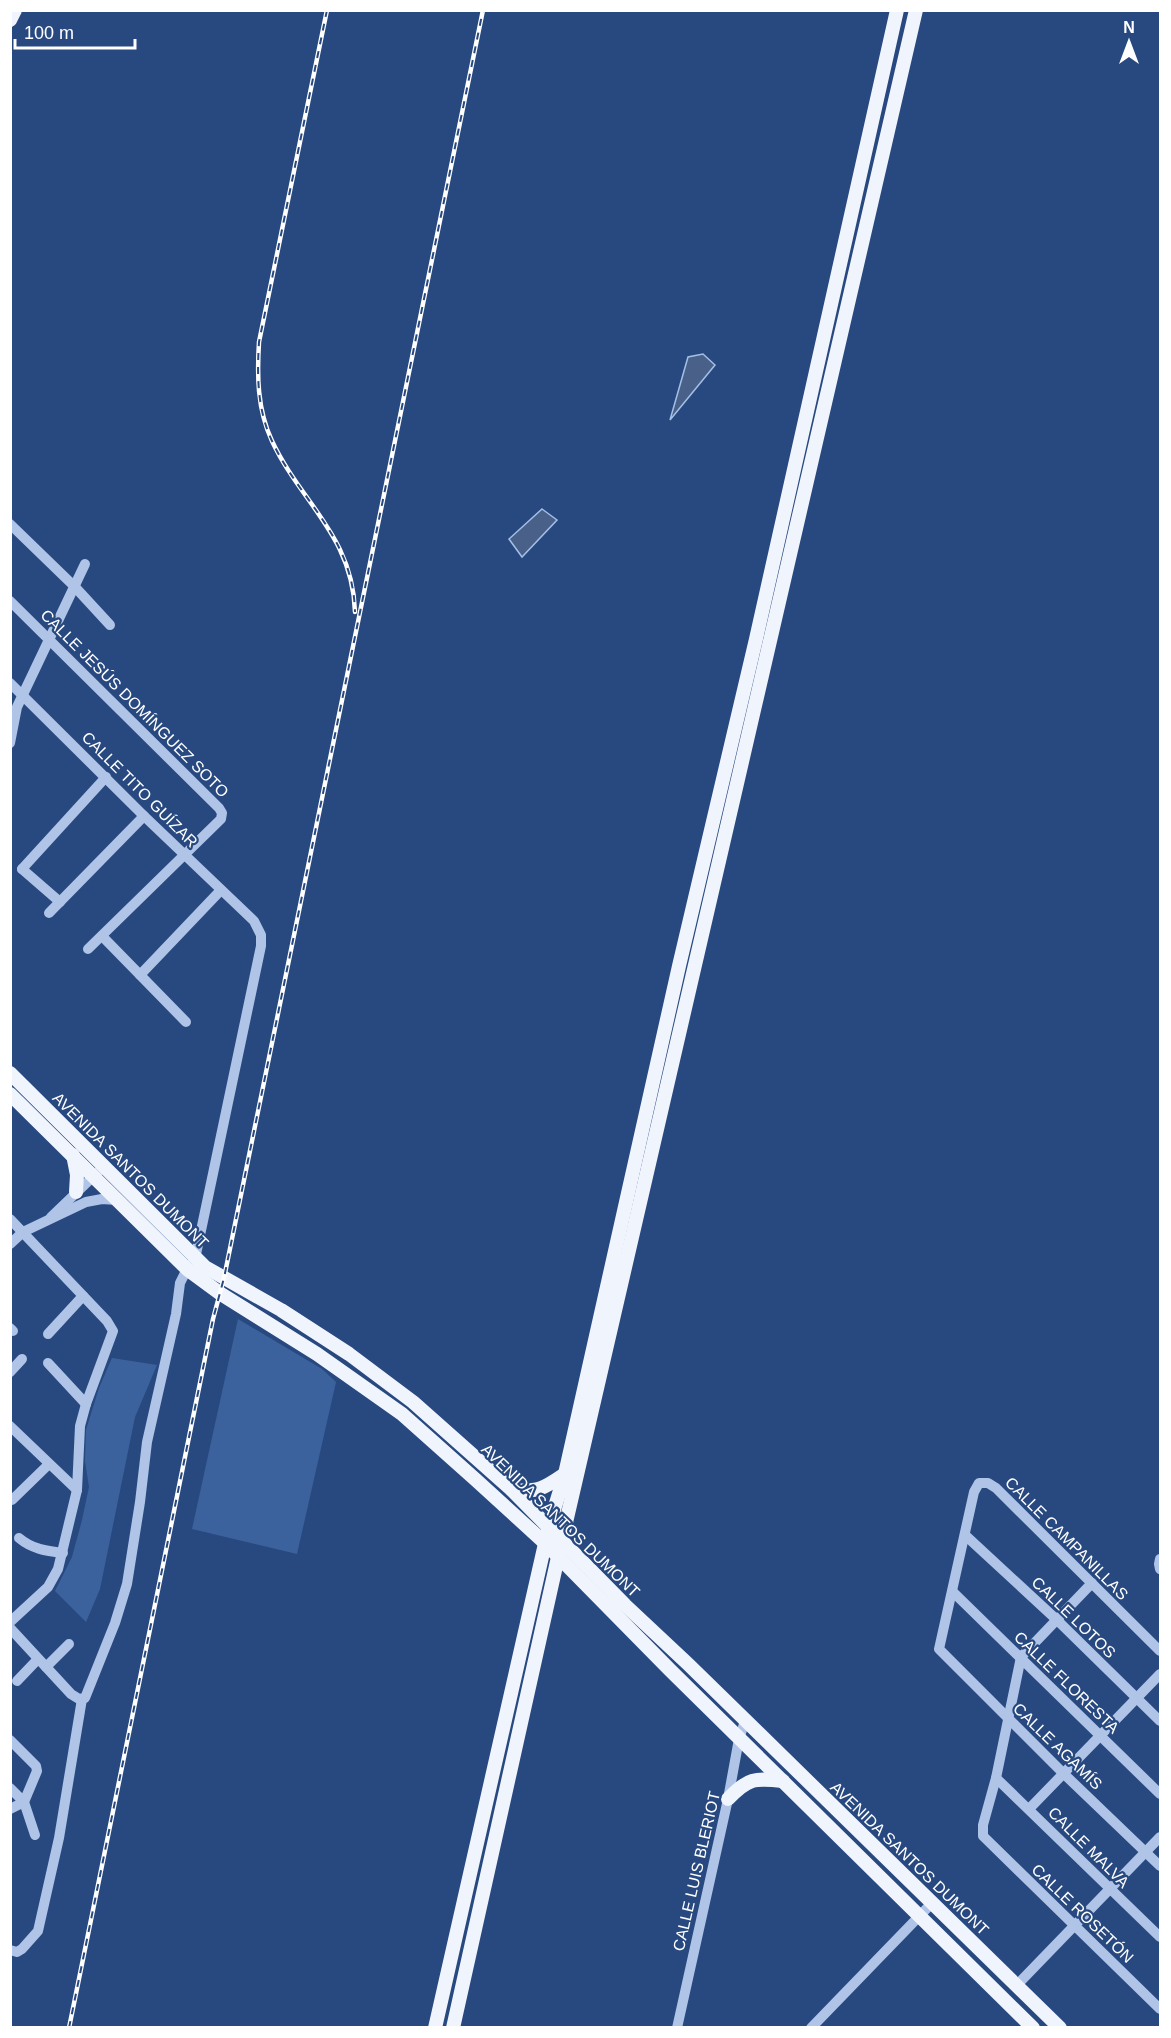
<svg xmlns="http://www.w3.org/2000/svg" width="1171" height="2038" viewBox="0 0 1171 2038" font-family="Arial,sans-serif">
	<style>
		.green { fill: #3c629d }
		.water { fill: #496088; stroke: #a4bfe6; stroke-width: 1.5 }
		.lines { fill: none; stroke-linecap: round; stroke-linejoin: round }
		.minor { stroke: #afc4e6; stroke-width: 10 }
		.major { stroke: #f0f4fd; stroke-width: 14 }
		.rail-casing { stroke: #fff; stroke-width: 4.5 }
		.rail { stroke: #284980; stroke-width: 2; stroke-dasharray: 7; stroke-linecap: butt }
		.labels { text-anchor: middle; stroke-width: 4.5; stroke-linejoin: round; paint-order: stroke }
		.street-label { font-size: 16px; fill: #fff; stroke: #284980 }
	</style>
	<rect width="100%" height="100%" fill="#284980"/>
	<g class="green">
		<path d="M 238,1319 L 322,1369 L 336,1382 L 297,1554 L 192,1529 Z"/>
		<path d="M 112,1358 L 157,1365 L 135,1417 L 100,1589 L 86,1622 L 55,1591 L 72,1557 L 82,1520 L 89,1487 L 85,1461 L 86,1430 L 99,1388 Z"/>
	</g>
	<g class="water">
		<path d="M 703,354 L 715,365 L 670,420 L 688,357 Z"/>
		<path d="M 542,509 L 557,520 L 522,557 L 509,539 Z"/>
	</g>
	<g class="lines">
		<g class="minor">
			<path d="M 10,524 L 75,587 L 110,625"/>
			<path d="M 10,601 L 219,808 L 222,813 L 221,819 L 88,949"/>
			<path d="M 10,683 L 144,816 L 254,921 L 261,935 L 261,946 L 195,1259 L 187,1269 L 180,1283 L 176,1314 L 147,1442 L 140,1502 L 127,1584 L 115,1623 L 85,1698 L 79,1699 L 71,1694 L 10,1628"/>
			<path d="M 10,743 L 17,707 L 85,564"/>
			<path d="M 22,869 L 106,777"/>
			<path d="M 22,869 L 60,902"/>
			<path d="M 49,913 L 144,816"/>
			<path d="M 102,936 L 186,1022"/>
			<path d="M 140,975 L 221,890"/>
			<path d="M 51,1217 L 98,1172"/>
			<path d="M 10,1219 L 107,1321 L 113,1331 L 86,1404 L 80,1426 L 77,1490 L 58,1569 L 48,1587 L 10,1622"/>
			<path d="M 10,1244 L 23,1232 L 86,1202 L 102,1199 L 117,1200"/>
			<path d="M 10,1328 L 13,1331"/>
			<path d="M 48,1334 L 83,1296"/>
			<path d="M 48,1363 L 86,1404"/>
			<path d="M 10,1372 L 22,1359"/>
			<path d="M 10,1426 L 77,1490"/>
			<path d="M 12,1500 L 49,1464"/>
			<path d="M 965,1535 L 1057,1620 L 1160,1721"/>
			<path d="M 19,1538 C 32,1549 46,1551 63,1553"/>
			<path d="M 1160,1559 L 1159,1564 L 1160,1569"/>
			<path d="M 1092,1583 L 1021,1657 L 996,1778 L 983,1825 L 983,1836 L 1160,2009"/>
			<path d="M 953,1592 L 1160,1794"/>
			<path d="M 1160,1651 L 996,1488 L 988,1483 L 979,1483 L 974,1492 L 939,1649 L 1063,1773 L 1160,1866"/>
			<path d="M 46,1667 L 69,1644"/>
			<path d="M 17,1681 L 38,1659"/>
			<path d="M 10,1740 L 36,1766 L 37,1771 L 24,1802 L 10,1809"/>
			<path d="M 996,1778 L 1160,1937"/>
			<path d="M 10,1788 L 24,1802 L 35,1835"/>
			<path d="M 1029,1809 L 1160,1674"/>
			<path d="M 10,1950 L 17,1952 L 22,1949 L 38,1931 L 59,1838 L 82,1699"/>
			<path d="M 1017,1985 L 1160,1837"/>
			<path d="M 677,2028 L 728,1799 L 739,1739 L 745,1721"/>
			<path d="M 811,2028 L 932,1903"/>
		</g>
		<g class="major">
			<path d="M 10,20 L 15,10"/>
			<path d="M 10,1073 L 205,1267 L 281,1310 L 349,1354 L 413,1402 L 512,1490 L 625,1605 L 688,1664 L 1060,2028"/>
			<path d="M 10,1094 L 187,1269 L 221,1294 L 317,1354 L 402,1414 L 476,1480 L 545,1543 L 670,1670 L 1033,2028"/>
			<path d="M 73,1155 L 77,1175 L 76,1192"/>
			<path d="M 512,1490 C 539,1492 543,1489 565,1474"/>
			<path d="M 728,1799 C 748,1778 754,1778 783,1781"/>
			<path d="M 435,2028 L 549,1526 L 565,1474 L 679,966 L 756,639 L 897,10"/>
			<path d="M 453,2028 L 558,1557 L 916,10"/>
		</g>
		<g class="rail-casing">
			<g id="rail">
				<path d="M 327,10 L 259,342 C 257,375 257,409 272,441 C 301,503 353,536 355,612"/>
				<path d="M 69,2028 L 213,1319 L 224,1278 L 483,10"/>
			</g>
		</g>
		<use href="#rail" class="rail"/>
	</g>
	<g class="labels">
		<g class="street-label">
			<text transform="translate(135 703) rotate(45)" y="6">CALLE JESÚS DOMÍNGUEZ SOTO</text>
			<text transform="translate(140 789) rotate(45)" y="6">CALLE TITO GUÍZAR</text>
			<text transform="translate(131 1170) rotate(45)" y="6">AVENIDA SANTOS DUMONT</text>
			<text transform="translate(561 1520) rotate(44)" y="6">AVENIDA SANTOS DUMONT</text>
			<text transform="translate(1067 1538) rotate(45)" y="6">CALLE CAMPANILLAS</text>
			<text transform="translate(1074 1617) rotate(44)" y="6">CALLE LOTOS</text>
			<text transform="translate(1067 1682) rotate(44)" y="6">CALLE FLORESTA</text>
			<text transform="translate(1058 1746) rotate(44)" y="6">CALLE AGAMÍS</text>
			<text transform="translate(1089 1847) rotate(45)" y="6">CALLE MALVA</text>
			<text transform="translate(910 1858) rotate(44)" y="6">AVENIDA SANTOS DUMONT</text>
			<text transform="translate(696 1871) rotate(-77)" y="6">CALLE LUIS BLERIOT</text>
			<text transform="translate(1083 1913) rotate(44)" y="6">CALLE ROSETÓN</text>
		</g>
	</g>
	<rect width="1171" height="2038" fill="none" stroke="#ffffff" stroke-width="24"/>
	<g transform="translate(1129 42)" stroke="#284980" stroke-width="4.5" paint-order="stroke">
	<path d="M0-4.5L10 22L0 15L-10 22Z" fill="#ffffff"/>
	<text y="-9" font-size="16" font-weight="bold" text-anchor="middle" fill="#ffffff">N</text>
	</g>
	<path d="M15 39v9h120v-9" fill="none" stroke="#ffffff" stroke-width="3"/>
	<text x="24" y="39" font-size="18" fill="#ffffff" stroke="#284980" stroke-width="4.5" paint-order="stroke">100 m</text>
</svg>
